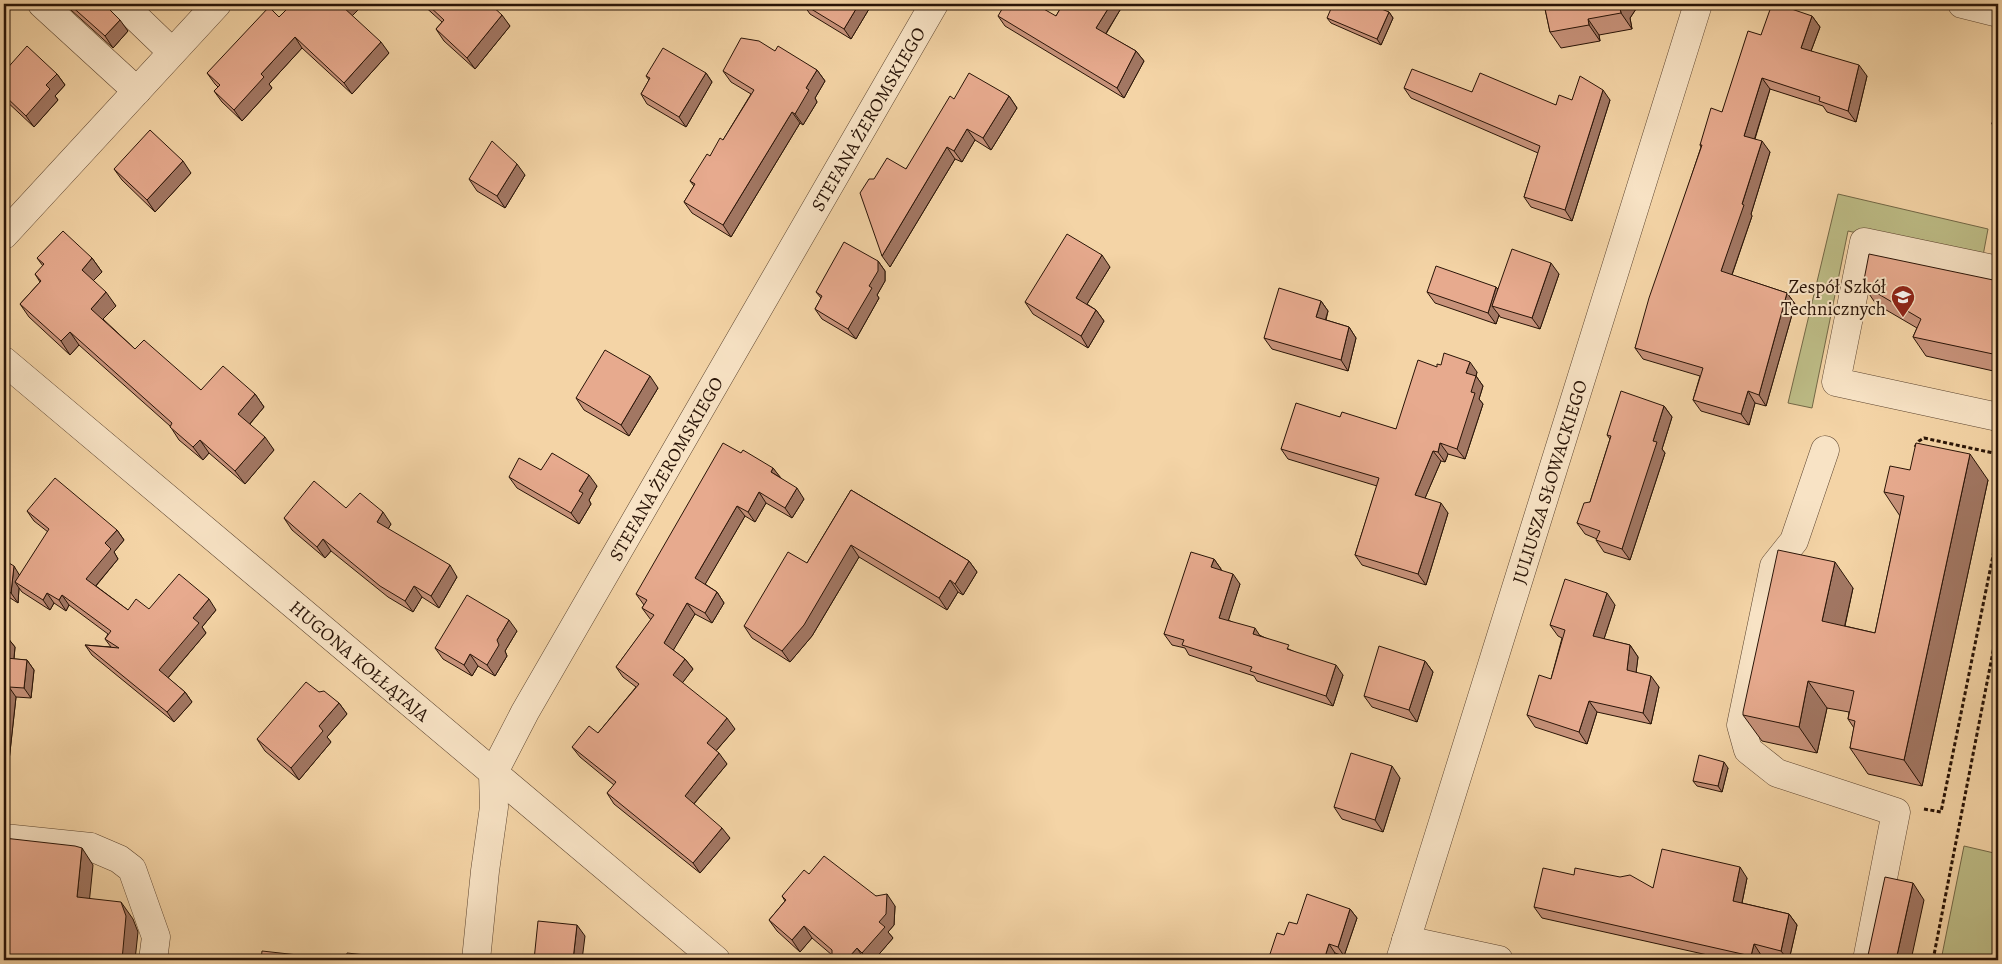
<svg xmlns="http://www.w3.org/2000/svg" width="2002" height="964" viewBox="0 0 2002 964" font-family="Alegreya,serif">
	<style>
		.green { fill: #bdbc86; stroke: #736846 }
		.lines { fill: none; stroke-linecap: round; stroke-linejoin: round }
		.minor-casing { stroke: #5c442f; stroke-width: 29 }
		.path { stroke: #291407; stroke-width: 3; stroke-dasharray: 4 2.5; stroke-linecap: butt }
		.minor { stroke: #f8e3c5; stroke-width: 28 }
		.wall { fill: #c7927a; stroke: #291407 }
		.shaded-wall { fill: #a27763; stroke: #291407 }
		.building { fill: #e7aa8e; stroke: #291407 }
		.labels { text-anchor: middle; stroke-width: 4; stroke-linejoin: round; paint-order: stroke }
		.street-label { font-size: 19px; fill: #291407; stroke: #f8e3c5 }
		.poi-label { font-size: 19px; fill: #291407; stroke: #f8e3c5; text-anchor: end }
	</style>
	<rect width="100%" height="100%" fill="#f4d4a6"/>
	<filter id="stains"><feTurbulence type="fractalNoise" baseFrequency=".004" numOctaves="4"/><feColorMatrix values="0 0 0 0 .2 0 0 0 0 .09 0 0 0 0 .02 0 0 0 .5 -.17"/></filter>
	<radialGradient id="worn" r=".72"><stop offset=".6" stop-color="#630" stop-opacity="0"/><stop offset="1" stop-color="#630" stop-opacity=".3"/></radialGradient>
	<g class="green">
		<path d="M 1838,194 L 1988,229 L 1982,261 L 1848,231 L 1812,408 L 1788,403 Z"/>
		<path d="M 1998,836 L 1998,960 L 1941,960 L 1964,846 L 1994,853 Z"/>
	</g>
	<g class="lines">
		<g class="minor-casing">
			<g id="minor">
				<path d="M 42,4 L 137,91"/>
				<path d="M 122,4 L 172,52"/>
				<path d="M 1962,4 L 1998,13"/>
				<path d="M 4,235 L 217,4"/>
				<path d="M 1998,270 L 1864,242 L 1836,382 L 1998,417"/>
				<path id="s1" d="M 4,361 L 716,960"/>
				<path d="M 1825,450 L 1794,541 L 1774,566 L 1741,725 L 1748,750 L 1777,773 L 1896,812 L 1867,960"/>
				<path d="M 4,838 L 91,847 L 119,859 L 132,869 L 156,937 L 153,960"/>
				<path d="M 1406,940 L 1499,960"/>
				<path id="s2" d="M 476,960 L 485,871 L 494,807 L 493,774 L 525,712 L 934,4"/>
				<path id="s3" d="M 1400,960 L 1698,4"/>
			</g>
		</g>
		<g class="path">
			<path d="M 1915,447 L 1919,441 L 1924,438 L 1998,454"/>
			<path d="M 1924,809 L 1941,812 L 1998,531"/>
			<path d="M 1933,960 L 1998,626"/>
		</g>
		<use href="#minor" class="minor"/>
	</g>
	<g class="wall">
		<path d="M 67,4 L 104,4 L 128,31 L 113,48 L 71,10 Z"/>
		<path d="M 422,4 L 490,4 L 510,26 L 475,69 L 444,41 L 436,29 L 442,22 Z"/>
		<path d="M 803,4 L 872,4 L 851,39 L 810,14 Z"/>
		<path d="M 1063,4 L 1116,4 L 1120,10 L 1106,34 L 1136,51 L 1144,61 L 1124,98 L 1005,26 L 998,16 L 1056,16 Z"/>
		<path d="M 1544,4 L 1638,6 L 1630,18 L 1632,29 L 1599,35 L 1600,41 L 1561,48 L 1550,32 Z"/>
		<path d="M 1389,12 L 1393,18 L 1381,45 L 1331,23 L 1327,18 Z"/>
		<path d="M 352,16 L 389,53 L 352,94 L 302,48 L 269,84 L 272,88 L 242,121 L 222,102 L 214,91 L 218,87 L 215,84 L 207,73 L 279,17 Z"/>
		<path d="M 1812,16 L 1820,27 L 1811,51 L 1867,76 L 1856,122 L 1827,112 L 1823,106 L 1770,89 L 1755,139 L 1770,152 L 1751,214 L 1752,216 L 1732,275 L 1787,293 L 1795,304 L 1766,406 L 1755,403 L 1749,425 L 1701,411 L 1693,400 L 1700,376 L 1643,359 L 1635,348 L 1701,147 L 1700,145 L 1722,112 L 1761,35 Z"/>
		<path d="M 775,51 L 817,70 L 825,81 L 815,98 L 817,102 L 803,125 L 800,123 L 731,237 L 692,213 L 684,202 L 694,186 L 690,181 L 723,140 L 751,94 L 731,82 L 723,71 Z"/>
		<path d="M 4,72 L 57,74 L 65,85 L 55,96 L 58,100 L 34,127 L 4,99 Z"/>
		<path d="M 706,73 L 712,82 L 686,127 L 647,104 L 641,94 L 649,80 L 646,76 Z"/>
		<path d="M 1404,88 L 1472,92 L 1556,105 L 1572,100 L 1610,100 L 1572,221 L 1531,207 L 1524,197 L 1538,153 L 1411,98 Z"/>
		<path d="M 1009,96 L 1017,108 L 991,150 L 975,140 L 962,162 L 955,159 L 890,267 L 874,179 L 906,169 L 954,99 Z"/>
		<path d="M 1998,97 L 1998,133 L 1992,124 Z"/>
		<path d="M 114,169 L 191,173 L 155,212 L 122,180 Z"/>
		<path d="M 525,175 L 505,208 L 477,191 L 469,179 Z"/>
		<path d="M 37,258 L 92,258 L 102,272 L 93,280 L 116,306 L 103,319 L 135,349 L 201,390 L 255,394 L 264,407 L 250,424 L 274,450 L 245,484 L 209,453 L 203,460 L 179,440 L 170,426 L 79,345 L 70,355 L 29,317 L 20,304 L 40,282 L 35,274 L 43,266 Z"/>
		<path d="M 878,261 L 885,271 L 885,281 L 877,295 L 879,298 L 856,339 L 822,319 L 815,309 L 821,298 L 816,292 Z"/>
		<path d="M 1110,267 L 1087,304 L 1096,310 L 1104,321 L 1088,348 L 1033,314 L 1025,302 Z"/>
		<path d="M 1559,274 L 1540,329 L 1500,317 L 1499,315 L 1496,324 L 1435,303 L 1427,292 L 1496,287 L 1498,289 Z"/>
		<path d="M 1998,281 L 1998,372 L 1926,356 L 1913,337 L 1917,328 L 1876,304 L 1863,285 Z"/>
		<path d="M 1321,301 L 1328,311 L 1326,320 L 1349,327 L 1356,338 L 1348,371 L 1272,349 L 1264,338 Z"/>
		<path d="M 1477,372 L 1476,376 L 1483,386 L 1479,399 L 1483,404 L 1465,459 L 1448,454 L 1445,462 L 1441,461 L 1425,498 L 1448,513 L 1426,585 L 1362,565 L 1355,555 L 1377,486 L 1288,459 L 1281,449 L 1340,417 L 1396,429 Z"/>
		<path d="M 658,388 L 629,436 L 584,410 L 576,398 Z"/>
		<path d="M 1664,406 L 1672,417 L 1662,449 L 1665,453 L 1630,560 L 1604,552 L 1596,540 L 1597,539 L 1585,534 L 1577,523 L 1590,502 L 1610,439 L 1607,435 Z"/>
		<path d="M 773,468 L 780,478 L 804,499 L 792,518 L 766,503 L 755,522 L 745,516 L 705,584 L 717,592 L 724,603 L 712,623 L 695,614 L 673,650 L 685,659 L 693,669 L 682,683 L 735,729 L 716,751 L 727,764 L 694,804 L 730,838 L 700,873 L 614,804 L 607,793 L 614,785 L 580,757 L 572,747 L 598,733 L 636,687 L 623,677 L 616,667 L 651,620 L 642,608 L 644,605 L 636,594 Z"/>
		<path d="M 541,470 L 597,486 L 589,500 L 591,504 L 579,524 L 517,488 L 509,477 Z"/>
		<path d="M 1910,470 L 1988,480 L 1922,786 L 1868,774 L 1850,748 L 1854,728 L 1848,719 L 1849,712 L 1827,708 L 1817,753 L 1762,741 L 1743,715 L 1853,588 L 1845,626 L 1875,633 L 1900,516 L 1884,492 Z"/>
		<path d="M 851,490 L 969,561 L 977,572 L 963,595 L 958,592 L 947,610 L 859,557 L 812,636 L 790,662 L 752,638 L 744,626 L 807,563 Z"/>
		<path d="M 346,508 L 391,524 L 388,529 L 457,577 L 439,608 L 422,597 L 413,612 L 388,597 L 331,551 L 325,558 L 292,530 L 284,518 Z"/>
		<path d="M 27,511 L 117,530 L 124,540 L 114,552 L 118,559 L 96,586 L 128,610 L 216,610 L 202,627 L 206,633 L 168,678 L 185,692 L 192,702 L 174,722 L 92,655 L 85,645 L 111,647 L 105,639 L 108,634 L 69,605 L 66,611 L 54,603 L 50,610 L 22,592 L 19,588 L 18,603 L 4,594 L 4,560 L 20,575 L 48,532 L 34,521 Z"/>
		<path d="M 1214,559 L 1221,569 L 1221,570 L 1240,584 L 1228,620 L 1343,675 L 1333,706 L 1257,681 L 1254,676 L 1189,655 L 1185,648 L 1172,645 L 1164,634 Z"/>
		<path d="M 1615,605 L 1604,639 L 1630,645 L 1638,657 L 1636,672 L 1659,687 L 1651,724 L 1597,712 L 1587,744 L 1535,727 L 1527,715 L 1551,679 L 1562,638 L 1558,636 L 1550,625 Z"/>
		<path d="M 517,631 L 505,651 L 507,656 L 495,676 L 478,666 L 472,676 L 443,659 L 435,648 Z"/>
		<path d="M 4,637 L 7,637 L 15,647 L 14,659 L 27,660 L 34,670 L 31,698 L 16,697 L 8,770 L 4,770 Z"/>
		<path d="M 1425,661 L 1433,672 L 1417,722 L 1372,707 L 1364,696 Z"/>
		<path d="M 319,692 L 339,703 L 347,714 L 327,737 L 331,742 L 299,780 L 265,751 L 257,739 Z"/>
		<path d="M 1728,768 L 1722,792 L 1697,786 L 1693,781 Z"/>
		<path d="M 1400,778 L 1383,832 L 1342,819 L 1334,807 Z"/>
		<path d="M 809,874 L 876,896 L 895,906 L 894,925 L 888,932 L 893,938 L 874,960 L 834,960 L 832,958 L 832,955 L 812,938 L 800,952 L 777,931 L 769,920 L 785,901 L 782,896 Z"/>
		<path d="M 1574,875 L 1653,888 L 1747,878 L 1742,903 L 1789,914 L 1797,925 L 1789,960 L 1783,960 L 1761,955 L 1760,960 L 1730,960 L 1542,918 L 1534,907 Z"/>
		<path d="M 1350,909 L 1357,918 L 1344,956 L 1335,953 L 1333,960 L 1268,960 L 1284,935 L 1297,924 Z"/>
	</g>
	<g class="shaded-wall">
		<path d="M 346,4 L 364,4 L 350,18 L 343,7 Z"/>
		<path d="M 859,4 L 872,4 L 851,39 L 844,29 Z"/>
		<path d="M 1111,4 L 1116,4 L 1120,10 L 1103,38 L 1096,28 Z"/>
		<path d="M 1619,4 L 1638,4 L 1638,6 L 1630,18 L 1632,29 L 1621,13 Z"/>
		<path d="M 1389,12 L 1393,18 L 1381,45 L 1377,39 Z"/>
		<path d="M 502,15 L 510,26 L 475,69 L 467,58 Z"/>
		<path d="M 1812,16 L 1820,27 L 1808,59 L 1801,48 Z"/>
		<path d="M 1588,19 L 1599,35 L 1600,41 L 1589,25 Z"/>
		<path d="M 120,20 L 128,31 L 113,48 L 105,36 Z"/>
		<path d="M 295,37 L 302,48 L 269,84 L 272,88 L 242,121 L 234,110 L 261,74 Z"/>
		<path d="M 381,42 L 389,53 L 352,94 L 344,83 Z"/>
		<path d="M 1136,51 L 1144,61 L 1124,98 L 1117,88 Z"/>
		<path d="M 1859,65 L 1867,76 L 1856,122 L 1848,111 Z"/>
		<path d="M 817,70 L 825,81 L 815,98 L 817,102 L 803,125 L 795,114 L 806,88 Z"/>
		<path d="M 706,73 L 712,82 L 686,127 L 679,117 Z"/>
		<path d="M 57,74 L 65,85 L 55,96 L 58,100 L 34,127 L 26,116 L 46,85 Z"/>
		<path d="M 1762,78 L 1770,89 L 1752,147 L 1744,136 Z"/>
		<path d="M 1603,90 L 1610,100 L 1572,221 L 1565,210 Z"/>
		<path d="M 1009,96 L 1017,108 L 991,150 L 983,138 Z"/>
		<path d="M 792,112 L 800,123 L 731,237 L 723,225 Z"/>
		<path d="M 967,129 L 975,140 L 962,162 L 954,151 Z"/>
		<path d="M 1762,141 L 1770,152 L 1751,214 L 1752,216 L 1729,283 L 1721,271 Z"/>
		<path d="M 947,147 L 955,159 L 890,267 L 882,256 Z"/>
		<path d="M 183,161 L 191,173 L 155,212 L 147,200 Z"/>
		<path d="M 517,164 L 525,175 L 505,208 L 497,196 Z"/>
		<path d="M 1102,255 L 1110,267 L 1084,309 L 1076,298 Z"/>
		<path d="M 92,258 L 102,272 L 91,283 L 82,270 Z"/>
		<path d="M 878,261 L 885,271 L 885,281 L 877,295 L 879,298 L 856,339 L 848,329 L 869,286 Z"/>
		<path d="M 1551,263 L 1559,274 L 1540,329 L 1532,318 Z"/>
		<path d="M 1496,287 L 1504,298 L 1492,306 L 1499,315 L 1496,324 L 1488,313 Z"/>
		<path d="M 106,292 L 116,306 L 100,322 L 91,309 Z"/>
		<path d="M 1787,293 L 1795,304 L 1766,406 L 1759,395 Z"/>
		<path d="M 1321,301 L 1328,311 L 1323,328 L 1316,317 Z"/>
		<path d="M 1096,310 L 1104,321 L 1088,348 L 1081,336 Z"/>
		<path d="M 1349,327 L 1356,338 L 1348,371 L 1341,360 Z"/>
		<path d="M 70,332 L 79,345 L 70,355 L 61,341 Z"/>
		<path d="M 1995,347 L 1998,352 L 1998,361 L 1993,354 Z"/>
		<path d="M 1470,362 L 1477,372 L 1476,376 L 1483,386 L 1479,399 L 1483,404 L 1465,459 L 1457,449 L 1471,392 L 1466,373 Z"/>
		<path d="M 650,376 L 658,388 L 629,436 L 621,425 Z"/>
		<path d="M 1748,391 L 1755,403 L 1749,425 L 1741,414 Z"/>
		<path d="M 255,394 L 264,407 L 247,427 L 238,414 Z"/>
		<path d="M 1664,406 L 1672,417 L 1662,449 L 1665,453 L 1630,560 L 1622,549 L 1653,441 Z"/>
		<path d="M 265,437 L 274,450 L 245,484 L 235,471 Z"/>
		<path d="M 200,440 L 209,453 L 203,460 L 193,447 Z"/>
		<path d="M 1440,443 L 1448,454 L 1445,462 L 1438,452 Z"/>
		<path d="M 1433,451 L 1441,461 L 1422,505 L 1415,495 Z"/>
		<path d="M 1970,454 L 1988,480 L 1922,786 L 1904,760 Z"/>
		<path d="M 773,468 L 781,478 L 771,472 Z"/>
		<path d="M 589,475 L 597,486 L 589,500 L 591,504 L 579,524 L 571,513 L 579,491 Z"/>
		<path d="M 797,488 L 804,499 L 792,518 L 785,508 Z"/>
		<path d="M 759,492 L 766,503 L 755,522 L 748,512 Z"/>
		<path d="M 1441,503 L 1448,513 L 1426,585 L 1418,574 Z"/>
		<path d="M 737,506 L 745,516 L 703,588 L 695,578 Z"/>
		<path d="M 383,512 L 391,524 L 385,534 L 377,522 Z"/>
		<path d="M 117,530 L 124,540 L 114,552 L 118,559 L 93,589 L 86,579 L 105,543 Z"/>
		<path d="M 323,539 L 331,551 L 325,558 L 317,547 Z"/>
		<path d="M 851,545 L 859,557 L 812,636 L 790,662 L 782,651 Z"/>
		<path d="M 1214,559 L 1221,569 L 1219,578 L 1211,567 Z"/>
		<path d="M 969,561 L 977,572 L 963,595 L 955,584 Z"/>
		<path d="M 1835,562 L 1853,588 L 1840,647 L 1822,621 Z"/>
		<path d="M 450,565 L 457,577 L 439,608 L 431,596 Z"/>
		<path d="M 14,566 L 20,576 L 15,582 L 19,588 L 18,603 L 11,593 Z"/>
		<path d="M 1233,574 L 1240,584 L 1226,628 L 1219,618 Z"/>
		<path d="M 950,580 L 958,592 L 947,610 L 939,598 Z"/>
		<path d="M 414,586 L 422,597 L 413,612 L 405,601 Z"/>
		<path d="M 717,592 L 724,603 L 712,623 L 705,613 Z"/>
		<path d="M 47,593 L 54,603 L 50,610 L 43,600 Z"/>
		<path d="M 1607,593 L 1615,605 L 1601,648 L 1593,636 Z"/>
		<path d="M 62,595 L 69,605 L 66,611 L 59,600 Z"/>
		<path d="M 209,599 L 216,610 L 202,627 L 206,633 L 166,680 L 159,670 L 193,618 Z"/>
		<path d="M 687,603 L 695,614 L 671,654 L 664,643 Z"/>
		<path d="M 509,620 L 517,631 L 505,651 L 507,656 L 495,676 L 487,665 L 497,640 Z"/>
		<path d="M 1255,628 L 1262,639 L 1253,634 Z"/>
		<path d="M 7,637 L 15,647 L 13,668 L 6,658 Z"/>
		<path d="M 1630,645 L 1638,657 L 1635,681 L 1627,670 Z"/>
		<path d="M 470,654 L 478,666 L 472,676 L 464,665 Z"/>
		<path d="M 685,659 L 693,669 L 680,686 L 673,675 Z"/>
		<path d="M 27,660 L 34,670 L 31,698 L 24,688 Z"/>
		<path d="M 1425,661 L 1433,672 L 1417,722 L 1409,710 Z"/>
		<path d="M 1336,665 L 1343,675 L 1333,706 L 1326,696 Z"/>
		<path d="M 1651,676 L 1659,687 L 1651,724 L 1643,713 Z"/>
		<path d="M 1808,681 L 1827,708 L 1817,753 L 1799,727 Z"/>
		<path d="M 9,687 L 16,697 L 8,770 L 4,764 L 4,736 Z"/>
		<path d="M 185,692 L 192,702 L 174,722 L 167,712 Z"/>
		<path d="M 1589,701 L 1597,712 L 1587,744 L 1579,732 Z"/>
		<path d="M 339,703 L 347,714 L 327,737 L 331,742 L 299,780 L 291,768 L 319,726 Z"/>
		<path d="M 727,718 L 735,729 L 714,753 L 707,743 Z"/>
		<path d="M 719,753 L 727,764 L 692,806 L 685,796 Z"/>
		<path d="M 1724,762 L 1728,768 L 1722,792 L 1718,786 Z"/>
		<path d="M 1392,766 L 1400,778 L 1383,832 L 1375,820 Z"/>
		<path d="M 722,828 L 730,838 L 700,873 L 693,863 Z"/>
		<path d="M 82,848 L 93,865 L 88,914 L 77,897 Z"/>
		<path d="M 1740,867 L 1747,878 L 1740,912 L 1733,901 Z"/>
		<path d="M 1913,883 L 1924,900 L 1911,960 L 1896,960 Z"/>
		<path d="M 887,894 L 895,906 L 894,925 L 888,932 L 893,938 L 874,960 L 867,960 L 862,953 L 879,922 Z"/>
		<path d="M 121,902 L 133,919 L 138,932 L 135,960 L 122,960 Z"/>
		<path d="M 1350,909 L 1357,918 L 1344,956 L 1338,947 Z"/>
		<path d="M 1789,914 L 1797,925 L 1789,960 L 1788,960 L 1781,951 Z"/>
		<path d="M 577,925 L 585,936 L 582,960 L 573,960 Z"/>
		<path d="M 804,926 L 812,938 L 800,952 L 792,940 Z"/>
		<path d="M 1329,944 L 1335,953 L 1333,960 L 1324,960 Z"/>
		<path d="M 1754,944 L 1761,955 L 1760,960 L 1754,960 L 1751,956 Z"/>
		<path d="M 857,948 L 865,960 L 853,960 L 850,956 Z"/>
		<path d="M 298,955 L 302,960 L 298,960 Z"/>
	</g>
	<g class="building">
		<path d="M 69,4 L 104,4 L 120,20 L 105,36 Z"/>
		<path d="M 292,4 L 346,4 L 343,7 L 381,42 L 344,83 L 295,37 L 261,74 L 264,77 L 234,110 L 214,91 L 220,85 L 207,73 L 269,7 L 279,17 Z"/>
		<path d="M 427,4 L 490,4 L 502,15 L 467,58 L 436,29 L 444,20 Z"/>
		<path d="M 803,4 L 859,4 L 844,29 Z"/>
		<path d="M 1005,4 L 1035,4 L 1056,16 L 1063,4 L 1111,4 L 1096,28 L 1136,51 L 1117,88 L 998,16 Z"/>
		<path d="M 1333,4 L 1369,4 L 1389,12 L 1377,39 L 1327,18 Z"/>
		<path d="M 1544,4 L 1619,4 L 1621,13 L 1588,19 L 1589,25 L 1550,32 Z"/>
		<path d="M 1772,4 L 1777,4 L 1812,16 L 1801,48 L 1859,65 L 1848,111 L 1819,101 L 1820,97 L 1762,78 L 1744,136 L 1762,141 L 1742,204 L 1744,205 L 1721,271 L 1787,293 L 1759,395 L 1748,391 L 1741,414 L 1693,400 L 1703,368 L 1635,348 L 1649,298 L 1702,145 L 1700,145 L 1711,108 L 1722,112 L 1748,31 L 1761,35 Z"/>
		<path d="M 741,38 L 759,41 L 775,51 L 778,46 L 817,70 L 806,88 L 809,90 L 795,114 L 792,112 L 723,225 L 684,202 L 695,184 L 690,181 L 707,154 L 710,156 L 720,138 L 723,140 L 754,90 L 723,71 Z"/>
		<path d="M 27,46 L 57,74 L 46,85 L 50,89 L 26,116 L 4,95 L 4,72 Z"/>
		<path d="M 663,48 L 706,73 L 679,117 L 641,94 L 650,78 L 646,76 Z"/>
		<path d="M 1412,69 L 1472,92 L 1480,73 L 1556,105 L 1559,95 L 1572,100 L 1580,76 L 1603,90 L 1565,210 L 1524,197 L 1540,146 L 1404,88 Z"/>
		<path d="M 969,73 L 1009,96 L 983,138 L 967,129 L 954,151 L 947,147 L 882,256 L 860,193 L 869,179 L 874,179 L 887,158 L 906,169 L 950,96 L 954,99 Z"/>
		<path d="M 1998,97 L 1998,125 L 1992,124 Z"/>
		<path d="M 150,130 L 183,161 L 147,200 L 114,169 Z"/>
		<path d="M 492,141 L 517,164 L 497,196 L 469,179 Z"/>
		<path d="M 63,231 L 92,258 L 82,270 L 106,292 L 91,309 L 135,349 L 144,340 L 201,390 L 223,366 L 255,394 L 238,414 L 265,437 L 235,471 L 200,440 L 193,447 L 170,427 L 172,423 L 70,332 L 61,341 L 20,304 L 41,281 L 35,274 L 44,264 L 37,258 Z"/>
		<path d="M 1067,234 L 1102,255 L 1076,298 L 1096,310 L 1081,336 L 1025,302 Z"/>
		<path d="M 844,242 L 878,261 L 878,271 L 869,286 L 872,288 L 848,329 L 815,309 L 822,296 L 816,292 Z"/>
		<path d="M 1512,249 L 1551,263 L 1532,318 L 1492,306 Z"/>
		<path d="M 1869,254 L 1998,281 L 1998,348 L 1995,347 L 1993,354 L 1913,337 L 1921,319 L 1863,285 Z"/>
		<path d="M 1436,266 L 1496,287 L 1488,313 L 1427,292 Z"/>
		<path d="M 1279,288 L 1321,301 L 1316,317 L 1349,327 L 1341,360 L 1264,338 Z"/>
		<path d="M 605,350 L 650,376 L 621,425 L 576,398 Z"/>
		<path d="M 1444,353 L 1470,362 L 1466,373 L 1476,376 L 1471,392 L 1475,393 L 1457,449 L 1440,443 L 1438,452 L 1433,451 L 1415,495 L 1441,503 L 1418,574 L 1355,555 L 1379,478 L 1281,449 L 1296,403 L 1340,417 L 1342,412 L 1396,429 L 1418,360 L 1437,367 L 1437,364 L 1441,365 Z"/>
		<path d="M 1621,391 L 1664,406 L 1653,441 L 1657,442 L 1622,549 L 1596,540 L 1600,531 L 1577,523 L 1584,503 L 1590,502 L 1611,436 L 1607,435 Z"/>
		<path d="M 723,443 L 741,453 L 743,450 L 773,468 L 771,472 L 797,488 L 785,508 L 759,492 L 748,512 L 737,506 L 695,578 L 717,592 L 705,613 L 687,603 L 664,643 L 685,659 L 673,675 L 727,718 L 707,743 L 719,753 L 685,796 L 722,828 L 693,863 L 607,793 L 616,782 L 572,747 L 589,726 L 598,733 L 639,684 L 616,667 L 654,615 L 642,608 L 647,600 L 636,594 Z"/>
		<path d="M 1916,443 L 1970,454 L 1904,760 L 1850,748 L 1855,721 L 1848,719 L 1854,691 L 1808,681 L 1799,727 L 1743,715 L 1743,712 L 1778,550 L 1835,562 L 1822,621 L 1875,633 L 1904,496 L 1884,492 L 1890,466 L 1910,470 Z"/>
		<path d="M 552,453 L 589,475 L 579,491 L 583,493 L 571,513 L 509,477 L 519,458 L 541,470 Z"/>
		<path d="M 55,478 L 117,530 L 105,543 L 111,549 L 86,579 L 128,610 L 136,599 L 149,609 L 179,574 L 209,599 L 193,618 L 199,623 L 159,670 L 185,692 L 167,712 L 85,645 L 119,648 L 105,639 L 111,631 L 62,595 L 59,600 L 47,593 L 43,600 L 15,582 L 49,529 L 27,511 Z"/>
		<path d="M 314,481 L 346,508 L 360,493 L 383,512 L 377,522 L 450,565 L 431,596 L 414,586 L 405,601 L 380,586 L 323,539 L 317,547 L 284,518 Z"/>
		<path d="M 851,490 L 969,561 L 955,584 L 950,580 L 939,598 L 851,545 L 804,625 L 782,651 L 744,626 L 788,552 L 807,563 Z"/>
		<path d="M 1191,552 L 1214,559 L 1211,567 L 1233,574 L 1219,618 L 1255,628 L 1253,634 L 1289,645 L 1287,649 L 1336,665 L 1326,696 L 1250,671 L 1252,667 L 1182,645 L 1184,640 L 1164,634 Z"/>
		<path d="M 4,560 L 14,566 L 11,593 L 4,589 Z"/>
		<path d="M 1565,579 L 1607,593 L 1593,636 L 1630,645 L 1627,670 L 1651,676 L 1643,713 L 1589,701 L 1579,732 L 1527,715 L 1539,675 L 1551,679 L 1565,630 L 1550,625 Z"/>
		<path d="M 467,595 L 509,620 L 497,640 L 499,645 L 487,665 L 470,654 L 464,665 L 435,648 Z"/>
		<path d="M 4,637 L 7,637 L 6,658 L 27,660 L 24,688 L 9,687 L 4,736 Z"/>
		<path d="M 1379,646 L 1425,661 L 1409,710 L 1364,696 Z"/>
		<path d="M 306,682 L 319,692 L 324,691 L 339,703 L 319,726 L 323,731 L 291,768 L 257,739 Z"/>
		<path d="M 1351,753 L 1392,766 L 1375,820 L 1334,807 Z"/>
		<path d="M 1699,755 L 1724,762 L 1718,786 L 1693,781 Z"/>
		<path d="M 4,838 L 75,846 L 82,848 L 77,897 L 121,902 L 126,916 L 122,960 L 14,960 L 4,959 Z"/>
		<path d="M 1662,849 L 1740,867 L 1733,901 L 1789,914 L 1781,951 L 1754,944 L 1751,956 L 1534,907 L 1543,868 L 1574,875 L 1575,868 L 1620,877 L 1630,875 L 1653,888 Z"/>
		<path d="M 824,856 L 876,896 L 887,894 L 886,914 L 879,922 L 885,927 L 862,953 L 857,948 L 850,956 L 832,958 L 832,950 L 804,926 L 792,940 L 769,920 L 786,900 L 782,896 L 804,870 L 809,874 Z"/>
		<path d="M 1885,877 L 1913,883 L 1896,960 L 1867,960 Z"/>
		<path d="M 1307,894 L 1350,909 L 1338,947 L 1329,944 L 1324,960 L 1268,960 L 1277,933 L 1284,935 L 1289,922 L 1297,924 Z"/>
		<path d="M 538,921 L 577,925 L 573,960 L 534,960 Z"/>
		<path d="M 262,951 L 298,955 L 298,960 L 261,960 Z"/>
		<path d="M 347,953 L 394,958 L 394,960 L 346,960 Z"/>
	</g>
	<defs>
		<g id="school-pin" transform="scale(1.25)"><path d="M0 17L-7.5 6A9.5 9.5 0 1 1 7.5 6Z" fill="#8f2418" stroke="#f8e3c5"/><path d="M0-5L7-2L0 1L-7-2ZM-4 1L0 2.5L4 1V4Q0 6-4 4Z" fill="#fff"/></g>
	</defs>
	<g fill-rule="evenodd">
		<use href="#school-pin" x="1903" y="297"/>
	</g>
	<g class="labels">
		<g class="street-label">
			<text dy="7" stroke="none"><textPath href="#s2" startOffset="942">STEFANA ŻEROMSKIEGO</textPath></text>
			<text dy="7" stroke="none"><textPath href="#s2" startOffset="538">STEFANA ŻEROMSKIEGO</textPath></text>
			<text dy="7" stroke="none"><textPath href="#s3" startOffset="501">JULIUSZA SŁOWACKIEGO</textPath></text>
			<text dy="7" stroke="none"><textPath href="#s1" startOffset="465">HUGONA KOŁŁĄTAJA</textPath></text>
		</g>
		<g class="poi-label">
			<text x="1886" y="293">Zespół Szkół<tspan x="1886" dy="22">Technicznych</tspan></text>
		</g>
	</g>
	<rect width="2002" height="964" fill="none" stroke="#f4d4a6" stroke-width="20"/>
	<rect x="5" y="5" width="1992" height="954" fill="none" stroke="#291407" stroke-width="2.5"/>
	<rect x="10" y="10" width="1982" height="944" fill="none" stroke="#291407"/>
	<rect width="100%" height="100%" filter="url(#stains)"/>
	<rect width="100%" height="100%" fill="url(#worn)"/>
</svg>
